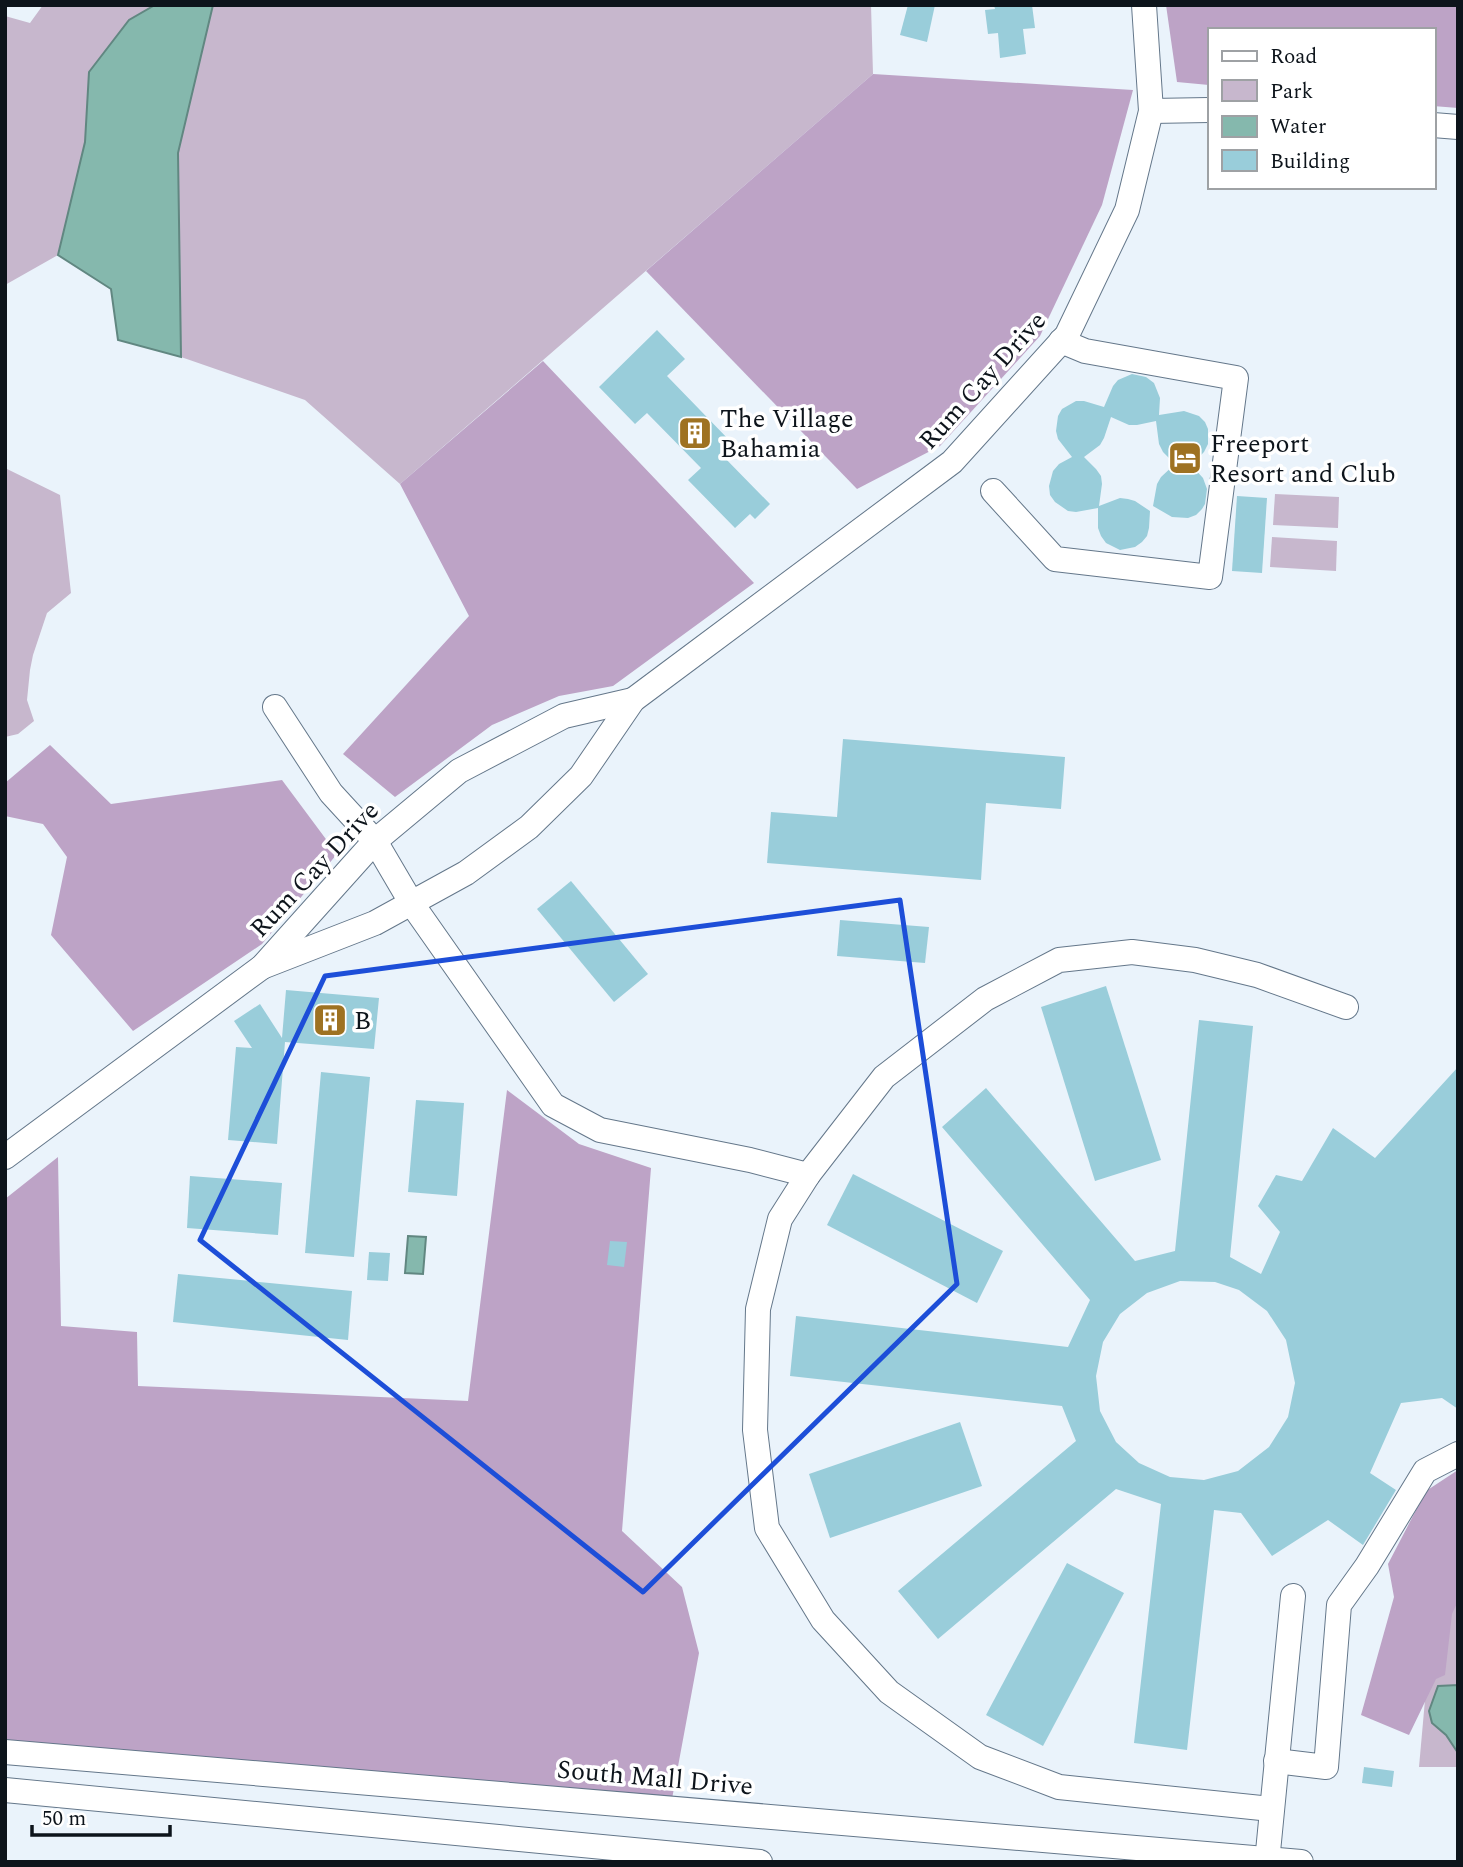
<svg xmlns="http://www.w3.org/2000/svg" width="1463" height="1867" viewBox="0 0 1463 1867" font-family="Spectral,serif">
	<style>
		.green { fill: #c7b7cd }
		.forest { fill: #bda3c6 }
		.water { fill: #85b8ad; stroke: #618781; stroke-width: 2 }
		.building { fill: #99cdda; fill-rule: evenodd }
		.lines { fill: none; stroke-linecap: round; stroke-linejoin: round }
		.minor-casing { stroke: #64778a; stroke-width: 26 }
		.minor { stroke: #fff; stroke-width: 24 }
		.marked { fill: none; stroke: #1d4ed8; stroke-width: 5; stroke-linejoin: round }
		.labels { text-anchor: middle; stroke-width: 7; stroke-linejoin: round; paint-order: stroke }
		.street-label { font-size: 26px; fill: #0d141b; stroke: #fff }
		.poi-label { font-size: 26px; fill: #0d141b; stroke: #fff; text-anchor: start }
	</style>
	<rect width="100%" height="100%" fill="#eaf3fb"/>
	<g class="green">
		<path d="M 43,5 L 155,5 L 129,20 L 89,72 L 85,142 L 58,255 L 5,285 L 5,16 L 30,23 Z"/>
		<path d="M 213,5 L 871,5 L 873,74 L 400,484 L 305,400 L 181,357 L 178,153 Z"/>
		<path d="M 5,468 L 60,495 L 71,593 L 47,613 L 33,655 L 30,670 L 27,700 L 34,721 L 18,734 L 5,737 Z"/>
		<path d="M 1275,494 L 1339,497 L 1338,528 L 1273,525 Z"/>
		<path d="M 1272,537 L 1337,541 L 1336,571 L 1270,567 Z"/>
		<path d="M 1458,1498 L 1458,1767 L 1419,1767 L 1442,1510 Z"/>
	</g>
	<g class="forest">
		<path d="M 1166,5 L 1458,5 L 1458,108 L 1433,106 L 1433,30 L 1209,30 L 1209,85 L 1177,82 Z"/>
		<path d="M 873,74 L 1133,90 L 1102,205 L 1040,336 L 940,446 L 857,489 L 646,271 Z"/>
		<path d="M 543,361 L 754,583 L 613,686 L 559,696 L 492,725 L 395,797 L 343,754 L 469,616 L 400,484 Z"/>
		<path d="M 50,745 L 111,804 L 282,780 L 337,854 L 262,944 L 133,1031 L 51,935 L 67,857 L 43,824 L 5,816 L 5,783 Z"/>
		<path d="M 507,1090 L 579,1144 L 651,1168 L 622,1531 L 682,1587 L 699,1653 L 672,1799 L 5,1743 L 5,1199 L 58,1157 L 61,1326 L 137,1332 L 138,1386 L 468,1401 Z"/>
		<path d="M 1458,1470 L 1458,1601 L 1452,1614 L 1445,1675 L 1436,1679 L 1409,1735 L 1361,1715 L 1394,1597 L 1388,1564 L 1426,1491 Z"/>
	</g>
	<g class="water">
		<path d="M 155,5 L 213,5 L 178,153 L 181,357 L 118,340 L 111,289 L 58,255 L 85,142 L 89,72 L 129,20 Z"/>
		<path d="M 408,1236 L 426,1237 L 423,1274 L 405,1273 Z"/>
		<path d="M 1458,1685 L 1458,1753 L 1446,1735 L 1432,1723 L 1429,1711 L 1438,1686 Z"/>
	</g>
	<g class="building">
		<path d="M 908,5 L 935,5 L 927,42 L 900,35 Z"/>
		<path d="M 994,5 L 1032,5 L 1035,28 L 1023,29 L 1026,54 L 1000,58 L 998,33 L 988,34 L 985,10 L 995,9 Z"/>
		<path d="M 657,330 L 685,359 L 667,376 L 732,443 L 721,454 L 770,504 L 755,519 L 750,514 L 735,528 L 688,480 L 701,468 L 647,413 L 635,424 L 599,387 Z"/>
		<path d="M 1132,374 L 1146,377 L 1154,383 L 1160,398 L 1159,415 L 1184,411 L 1199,416 L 1205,422 L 1208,429 L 1208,444 L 1204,452 L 1191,465 L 1203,478 L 1207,489 L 1205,504 L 1202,509 L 1196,515 L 1188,518 L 1172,517 L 1153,506 L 1157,484 L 1161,477 L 1175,464 L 1163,452 L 1159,444 L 1156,421 L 1137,425 L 1129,425 L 1111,417 L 1104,438 L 1100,445 L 1084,457 L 1096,469 L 1101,476 L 1102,484 L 1099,506 L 1120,498 L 1128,499 L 1135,501 L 1150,511 L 1149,528 L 1147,536 L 1142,542 L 1135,547 L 1120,550 L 1106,543 L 1101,536 L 1098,528 L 1098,508 L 1076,512 L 1068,511 L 1055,502 L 1050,495 L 1049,486 L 1053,471 L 1059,464 L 1072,457 L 1058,439 L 1056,431 L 1058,416 L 1062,409 L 1076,401 L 1084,401 L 1104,407 L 1113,386 L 1118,380 Z"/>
		<path d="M 1237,496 L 1267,498 L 1262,573 L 1232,571 Z"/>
		<path d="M 843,739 L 1065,757 L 1061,809 L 986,803 L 981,880 L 767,863 L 771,812 L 837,817 Z"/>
		<path d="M 571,881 L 648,974 L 614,1002 L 537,909 Z"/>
		<path d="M 840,920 L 929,927 L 925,963 L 837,956 Z"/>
		<path d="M 1106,986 L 1161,1160 L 1095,1181 L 1041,1007 Z"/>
		<path d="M 286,990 L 379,998 L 374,1049 L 285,1042 L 277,1144 L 228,1140 L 236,1047 L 252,1048 L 234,1021 L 260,1004 L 282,1038 Z"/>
		<path d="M 1199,1020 L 1253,1026 L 1230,1257 L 1261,1274 L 1280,1232 L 1258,1206 L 1276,1175 L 1302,1181 L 1333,1128 L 1375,1158 L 1458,1067 L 1458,1409 L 1442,1398 L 1401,1403 L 1370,1473 L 1396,1490 L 1363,1545 L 1328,1520 L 1272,1556 L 1241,1513 L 1214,1510 L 1187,1750 L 1134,1743 L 1161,1504 L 1116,1489 L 938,1639 L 898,1591 L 1076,1441 L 1062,1406 L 790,1376 L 796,1316 L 1068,1347 L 1090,1300 L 942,1127 L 986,1088 L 1135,1261 L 1175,1251 ZM 1180,1281 L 1215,1282 L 1239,1290 L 1267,1311 L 1286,1340 L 1295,1383 L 1288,1417 L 1269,1447 L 1238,1471 L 1204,1480 L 1170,1477 L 1139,1463 L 1116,1442 L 1100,1411 L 1096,1376 L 1103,1342 L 1120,1314 L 1147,1293 Z"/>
		<path d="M 321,1072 L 370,1077 L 354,1257 L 305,1253 Z"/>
		<path d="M 416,1100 L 464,1103 L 457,1196 L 408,1192 Z"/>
		<path d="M 853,1174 L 1003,1251 L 977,1303 L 827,1225 Z"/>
		<path d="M 190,1176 L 282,1183 L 278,1235 L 187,1228 Z"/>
		<path d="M 610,1241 L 627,1242 L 624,1267 L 607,1265 Z"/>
		<path d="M 369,1252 L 390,1253 L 388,1281 L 367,1280 Z"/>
		<path d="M 178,1274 L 352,1291 L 348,1340 L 173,1322 Z"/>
		<path d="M 960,1422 L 982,1486 L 830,1538 L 809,1474 Z"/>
		<path d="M 1067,1563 L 1124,1593 L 1043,1746 L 986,1715 Z"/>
		<path d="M 1364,1767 L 1394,1771 L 1392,1787 L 1362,1783 Z"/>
	</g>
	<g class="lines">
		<g class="minor-casing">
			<g id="minor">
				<path d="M 1151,111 L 1209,110"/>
				<path d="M 1433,125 L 1458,127"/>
				<path d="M 993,491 L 1055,559 L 1210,577 L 1236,378 L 1085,351 L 1061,341"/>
				<path d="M 275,707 L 331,793 L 375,841 L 412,904 L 553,1105 L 600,1130 L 750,1160 L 808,1175"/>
				<path d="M 262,967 L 375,923 L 466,873 L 529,827 L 581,776 L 633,700 L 952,462 L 1067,335 L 1127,210 L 1151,111 L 1144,5"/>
				<path d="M 5,1157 L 262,967 L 375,841 L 459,771 L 564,716 L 633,700"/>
				<path d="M 5,1752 L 1301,1862"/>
				<path d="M 1276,1761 L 1326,1767 L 1339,1605 L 1367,1566 L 1425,1471 L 1458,1454"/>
				<path d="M 5,1790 L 760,1862"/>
				<path d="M 1271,1809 L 1059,1787 L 980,1757 L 889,1692 L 823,1620 L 767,1528 L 755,1430 L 758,1309 L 780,1219 L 808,1175 L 884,1077 L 985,999 L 1059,960 L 1132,952 L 1195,960 L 1257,975 L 1346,1007"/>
				<path d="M 1267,1862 L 1293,1596"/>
			</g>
		</g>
		<use href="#minor" class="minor"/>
	</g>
	<path class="marked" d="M 900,900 L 957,1284 L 643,1592 L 200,1240 L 325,976 Z"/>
	<defs>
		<g id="building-square" transform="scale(1.75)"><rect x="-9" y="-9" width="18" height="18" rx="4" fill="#9e7222" stroke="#fff"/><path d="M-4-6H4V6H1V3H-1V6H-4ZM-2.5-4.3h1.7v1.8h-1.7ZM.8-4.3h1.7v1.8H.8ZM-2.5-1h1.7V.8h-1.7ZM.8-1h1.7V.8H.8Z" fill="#fff"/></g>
		<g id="hotel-square" transform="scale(1.75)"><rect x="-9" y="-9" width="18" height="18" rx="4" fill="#9e7222" stroke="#fff"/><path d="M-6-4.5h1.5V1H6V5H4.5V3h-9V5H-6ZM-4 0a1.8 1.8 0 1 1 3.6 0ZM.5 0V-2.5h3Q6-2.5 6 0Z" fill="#fff"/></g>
	</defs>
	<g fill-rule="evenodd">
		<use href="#building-square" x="695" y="433"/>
		<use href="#hotel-square" x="1185" y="458"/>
		<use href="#building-square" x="330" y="1020"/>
	</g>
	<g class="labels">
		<g class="street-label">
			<text transform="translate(982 380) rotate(-48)" y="9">Rum Cay Drive</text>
			<text transform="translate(314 869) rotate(-47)" y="9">Rum Cay Drive</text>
			<text transform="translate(655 1777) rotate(5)" y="9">South Mall Drive</text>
		</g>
		<g class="poi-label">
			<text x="720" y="427">The Village<tspan x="720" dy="30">Bahamia</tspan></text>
			<text x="1210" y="452">Freeport<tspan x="1210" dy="30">Resort and Club</tspan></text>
			<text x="354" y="1029">B</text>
		</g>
	</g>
	<rect width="1463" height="1867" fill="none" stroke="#0d141b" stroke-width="14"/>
	<rect x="1208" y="28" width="228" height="161" fill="#ffffff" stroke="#9ea1a4" stroke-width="2"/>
	<rect x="1222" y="51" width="35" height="10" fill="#ffffff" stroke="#9ea1a4" stroke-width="2"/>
	<text x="1270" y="63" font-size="21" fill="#0d141b">Road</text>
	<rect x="1222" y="80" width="35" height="21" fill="#c7b7cd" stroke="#9ea1a4" stroke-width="2"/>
	<text x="1270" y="98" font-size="21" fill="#0d141b">Park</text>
	<rect x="1222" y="116" width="35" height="21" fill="#85b8ad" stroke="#9ea1a4" stroke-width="2"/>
	<text x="1270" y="133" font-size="21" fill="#0d141b">Water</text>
	<rect x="1222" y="150" width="35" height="21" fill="#99cdda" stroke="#9ea1a4" stroke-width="2"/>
	<text x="1270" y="168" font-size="21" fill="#0d141b">Building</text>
	<path d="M32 1825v10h138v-10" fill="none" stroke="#0d141b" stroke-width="3.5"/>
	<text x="42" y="1825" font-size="21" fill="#0d141b" stroke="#ffffff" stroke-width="5" paint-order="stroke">50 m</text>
</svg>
